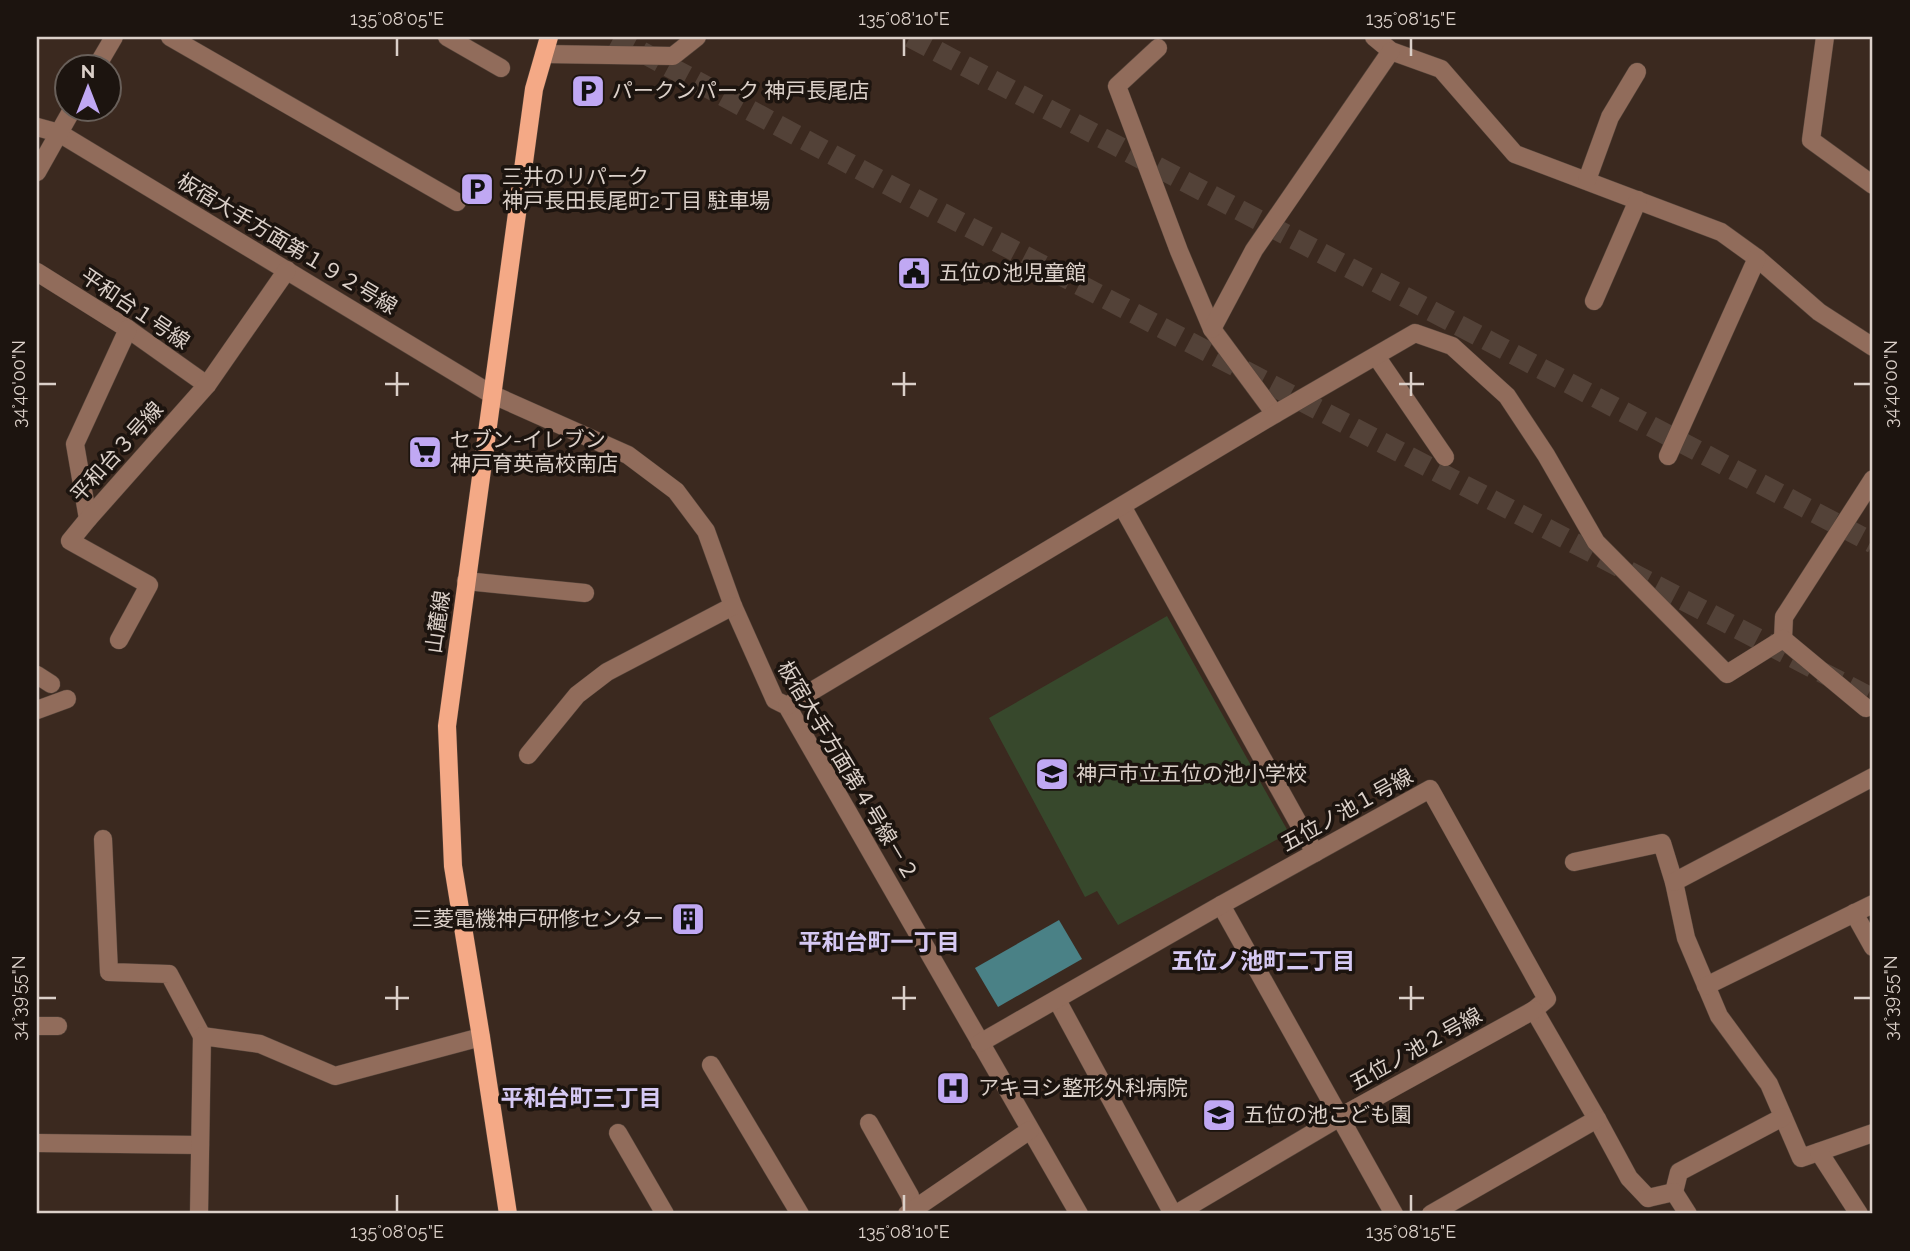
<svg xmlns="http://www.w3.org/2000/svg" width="1910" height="1251" viewBox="0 0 1910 1251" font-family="Raleway,'Noto Sans JP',sans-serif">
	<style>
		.green { fill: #37482c }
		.water { fill: #4a8186 }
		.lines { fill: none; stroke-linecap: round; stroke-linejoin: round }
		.highway-tunnel { stroke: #534238; stroke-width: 21; stroke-dasharray: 21 10; stroke-linecap: butt }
		.minor-casing { stroke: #55443a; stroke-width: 19 }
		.major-casing { stroke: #55443a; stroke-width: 19 }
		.minor { stroke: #916c5b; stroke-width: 18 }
		.major { stroke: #f4a986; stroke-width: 18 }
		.ticks { fill: none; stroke: #dbd0c9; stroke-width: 2.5 }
		.labels { text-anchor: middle; stroke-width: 7; stroke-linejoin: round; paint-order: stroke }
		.poi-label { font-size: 21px; fill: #dbd0c9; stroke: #1c140f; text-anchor: start }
		.street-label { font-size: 21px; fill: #dbd0c9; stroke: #1c140f }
		.neighbourhood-label { font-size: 23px; font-weight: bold; fill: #d6c9f4; stroke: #1c140f }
		.neatline { fill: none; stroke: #dbd0c9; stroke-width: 2.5 }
		.ticks-label { font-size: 18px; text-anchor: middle; fill: #dbd0c9 }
	</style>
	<rect width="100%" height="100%" fill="#3b291f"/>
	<path class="green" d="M 1167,616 L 1289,833 L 1118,925 L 1097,891 L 1085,897 L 989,718 Z"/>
	<path class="water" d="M 1059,920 L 1082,959 L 998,1007 L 975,968 Z"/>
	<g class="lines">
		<g class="highway-tunnel">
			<path d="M 614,37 L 898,190 L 1873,699"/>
			<path d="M 910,37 L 1873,543"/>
		</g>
		<g class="minor-casing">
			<g id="minor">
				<path d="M 170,37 L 457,202"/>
				<path d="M 447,37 L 501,68"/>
				<path d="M 1374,37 L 1391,51 L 1441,69 L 1515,154 L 1721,232 L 1757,258 L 1819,312 L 1873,347"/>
				<path d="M 1825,37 L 1811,140 L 1873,185"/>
				<path d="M 1158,48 L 1117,86 L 1179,251 L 1212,329 L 1275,414"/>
				<path d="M 544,54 L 673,56 L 697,37"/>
				<path d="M 97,66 L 114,37"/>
				<path d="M 37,127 L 59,133 L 491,394 L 628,455 L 676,491 L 706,531 L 733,606 L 775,700 L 787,706 L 1079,1214"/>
				<path d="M 37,172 L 73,108"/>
				<path d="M 1587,180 L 1610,117 L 1637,72"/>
				<path d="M 37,272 L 128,329 L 207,385"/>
				<path d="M 1594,301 L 1638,200"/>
				<path d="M 1212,329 L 1254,250 L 1391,51"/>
				<path d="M 1376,356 L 1445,457"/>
				<path d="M 1668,456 L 1757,258"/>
				<path d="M 1122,506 L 1315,853"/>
				<path d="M 88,519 L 75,444 L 128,329"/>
				<path d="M 466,581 L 585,593"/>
				<path d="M 1783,639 L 1784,617 L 1873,479"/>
				<path d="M 119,640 L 149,585 L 70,541 L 88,519 L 207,385 L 287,270"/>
				<path d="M 37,675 L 51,684"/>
				<path d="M 787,706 L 1275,414 L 1415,333 L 1452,346 L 1507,396 L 1546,455 L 1596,542 L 1727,674 L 1783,639 L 1866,708"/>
				<path d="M 37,710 L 67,699"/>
				<path d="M 528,755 L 577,695 L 607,672 L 733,606"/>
				<path d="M 103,839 L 109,972 L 169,974 L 202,1036"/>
				<path d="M 1574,862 L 1662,843 L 1674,882 L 1686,938 L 1719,1016 L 1769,1084 L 1801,1158 L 1873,1133"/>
				<path d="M 1674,882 L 1873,777"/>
				<path d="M 1221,905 L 1394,1214"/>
				<path d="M 1854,913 L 1873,947"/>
				<path d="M 1706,986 L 1873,904"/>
				<path d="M 1057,1000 L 1173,1214"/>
				<path d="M 37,1026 L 58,1026"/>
				<path d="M 980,1043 L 1221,905 L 1430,789 L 1547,999 L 1534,1010 L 1597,1119 L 1629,1178 L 1648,1198"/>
				<path d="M 711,1065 L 800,1214"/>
				<path d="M 869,1123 L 910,1196 L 913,1214"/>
				<path d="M 618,1133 L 665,1214"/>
				<path d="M 37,1143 L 200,1145"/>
				<path d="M 1819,1152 L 1859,1214"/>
				<path d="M 1674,1192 L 1679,1172 L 1783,1117"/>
				<path d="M 1648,1198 L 1674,1192 L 1688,1214"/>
				<path d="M 199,1214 L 202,1036 L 260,1044 L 335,1076 L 481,1037"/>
				<path d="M 907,1214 L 1030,1130"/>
				<path d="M 1176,1214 L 1340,1117 L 1534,1010"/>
				<path d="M 1431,1214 L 1597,1119"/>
			</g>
		</g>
		<g class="major-casing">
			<path id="major" d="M 508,1214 L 481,1037 L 453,866 L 447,726 L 534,89 L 549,37"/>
		</g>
		<use href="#minor" class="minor"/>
		<use href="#major" class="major"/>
	</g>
	<path class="ticks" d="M 397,38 L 397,56M 904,38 L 904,56M 1411,38 L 1411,56M 397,372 L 397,396M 904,372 L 904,396M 1411,372 L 1411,396M 38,384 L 56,384M 385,384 L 409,384M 892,384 L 916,384M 1399,384 L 1424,384M 1854,384 L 1871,384M 397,986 L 397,1010M 904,986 L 904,1010M 1411,986 L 1411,1010M 38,998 L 56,998M 385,998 L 409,998M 892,998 L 916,998M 1399,998 L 1424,998M 1854,998 L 1871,998M 397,1195 L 397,1212M 904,1195 L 904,1212M 1411,1195 L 1411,1212"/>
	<defs>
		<g id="parking-square" transform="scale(1.75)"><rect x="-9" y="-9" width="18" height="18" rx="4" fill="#c0a8f3" stroke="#1c140f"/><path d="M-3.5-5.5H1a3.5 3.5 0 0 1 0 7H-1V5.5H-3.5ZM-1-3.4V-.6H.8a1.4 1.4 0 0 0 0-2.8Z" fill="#111"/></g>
		<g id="civic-square" transform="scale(1.75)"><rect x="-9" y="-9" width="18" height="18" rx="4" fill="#c0a8f3" stroke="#1c140f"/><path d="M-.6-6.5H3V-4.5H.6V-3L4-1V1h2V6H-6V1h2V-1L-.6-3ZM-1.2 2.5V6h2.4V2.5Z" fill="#111"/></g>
		<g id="supermarket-square" transform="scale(1.75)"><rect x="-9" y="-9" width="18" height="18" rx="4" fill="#c0a8f3" stroke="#1c140f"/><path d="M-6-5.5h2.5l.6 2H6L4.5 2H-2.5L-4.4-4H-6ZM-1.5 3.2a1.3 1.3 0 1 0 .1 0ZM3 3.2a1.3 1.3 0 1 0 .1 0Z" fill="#111"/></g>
		<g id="school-square" transform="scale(1.75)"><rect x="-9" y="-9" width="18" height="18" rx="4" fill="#c0a8f3" stroke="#1c140f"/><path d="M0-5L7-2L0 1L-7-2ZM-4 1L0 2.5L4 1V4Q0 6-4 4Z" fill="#111"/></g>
		<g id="building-square" transform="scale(1.75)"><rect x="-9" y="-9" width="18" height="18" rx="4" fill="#c0a8f3" stroke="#1c140f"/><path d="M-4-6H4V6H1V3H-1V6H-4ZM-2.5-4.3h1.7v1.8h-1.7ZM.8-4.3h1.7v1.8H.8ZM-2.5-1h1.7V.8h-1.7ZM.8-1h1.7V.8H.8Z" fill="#111"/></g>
		<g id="hospital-square" transform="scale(1.75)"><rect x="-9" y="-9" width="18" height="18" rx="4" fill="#c0a8f3" stroke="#1c140f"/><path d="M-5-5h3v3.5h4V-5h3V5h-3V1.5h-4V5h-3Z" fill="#111"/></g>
	</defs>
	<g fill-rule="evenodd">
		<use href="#parking-square" x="588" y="91"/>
		<use href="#parking-square" x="477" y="189"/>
		<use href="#civic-square" x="914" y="273"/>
		<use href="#supermarket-square" x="425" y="452"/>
		<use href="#school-square" x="1052" y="774"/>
		<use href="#building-square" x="688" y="919"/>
		<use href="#hospital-square" x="953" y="1088"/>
		<use href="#school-square" x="1219" y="1115"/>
	</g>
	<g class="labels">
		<g class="poi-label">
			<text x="612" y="98">パークンパーク 神戸長尾店</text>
			<text x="502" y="184">三井のリパーク<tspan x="502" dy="24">神戸長田長尾町2丁目 駐車場</tspan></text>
			<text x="939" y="280">五位の池児童館</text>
			<text x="450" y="447">セブン-イレブン<tspan x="450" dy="24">神戸育英高校南店</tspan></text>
			<text x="1076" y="781">神戸市立五位の池小学校</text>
			<text x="664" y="926" text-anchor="end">三菱電機神戸研修センター</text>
			<text x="978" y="1095">アキヨシ整形外科病院</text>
			<text x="1244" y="1122">五位の池こども園</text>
		</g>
		<g class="street-label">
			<text transform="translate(287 244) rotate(31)" y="7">板宿大手方面第１９２号線</text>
			<text transform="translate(135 309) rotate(34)" y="7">平和台１号線</text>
			<text transform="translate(117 452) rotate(-48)" y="7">平和台３号線</text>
			<text transform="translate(438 622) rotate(-82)" y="7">山麓線</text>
			<text transform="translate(848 771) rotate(59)" y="7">板宿大手方面第４号線－２</text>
			<text transform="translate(1347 810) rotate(-29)" y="7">五位ノ池１号線</text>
			<text transform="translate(1416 1049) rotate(-29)" y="7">五位ノ池２号線</text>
		</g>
		<g class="neighbourhood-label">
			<text x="879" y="950">平和台町一丁目</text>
			<text x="1263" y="969">五位ノ池町二丁目</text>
			<text x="581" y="1106">平和台町三丁目</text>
		</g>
	</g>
	<rect width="1910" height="1251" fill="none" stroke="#1c140f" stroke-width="77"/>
	<g transform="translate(88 88)"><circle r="33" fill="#1c140f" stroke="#685f59" stroke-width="2"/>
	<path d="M0-5L12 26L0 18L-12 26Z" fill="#c0a8f3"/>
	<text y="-10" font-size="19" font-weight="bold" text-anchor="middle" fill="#dbd0c9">N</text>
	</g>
	<rect x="38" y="38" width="1833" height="1174" class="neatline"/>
	<g class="ticks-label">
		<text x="397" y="25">135°08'05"E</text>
		<text x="904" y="25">135°08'10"E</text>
		<text x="1411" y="25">135°08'15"E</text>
		<text transform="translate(19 384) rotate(-90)" y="6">34°40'00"N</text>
		<text transform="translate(1891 384) rotate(-90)" y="6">34°40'00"N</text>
		<text transform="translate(19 998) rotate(-90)" y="6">34°39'55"N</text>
		<text transform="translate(1891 998) rotate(-90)" y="6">34°39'55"N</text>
		<text x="397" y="1238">135°08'05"E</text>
		<text x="904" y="1238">135°08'10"E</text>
		<text x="1411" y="1238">135°08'15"E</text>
	</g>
</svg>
